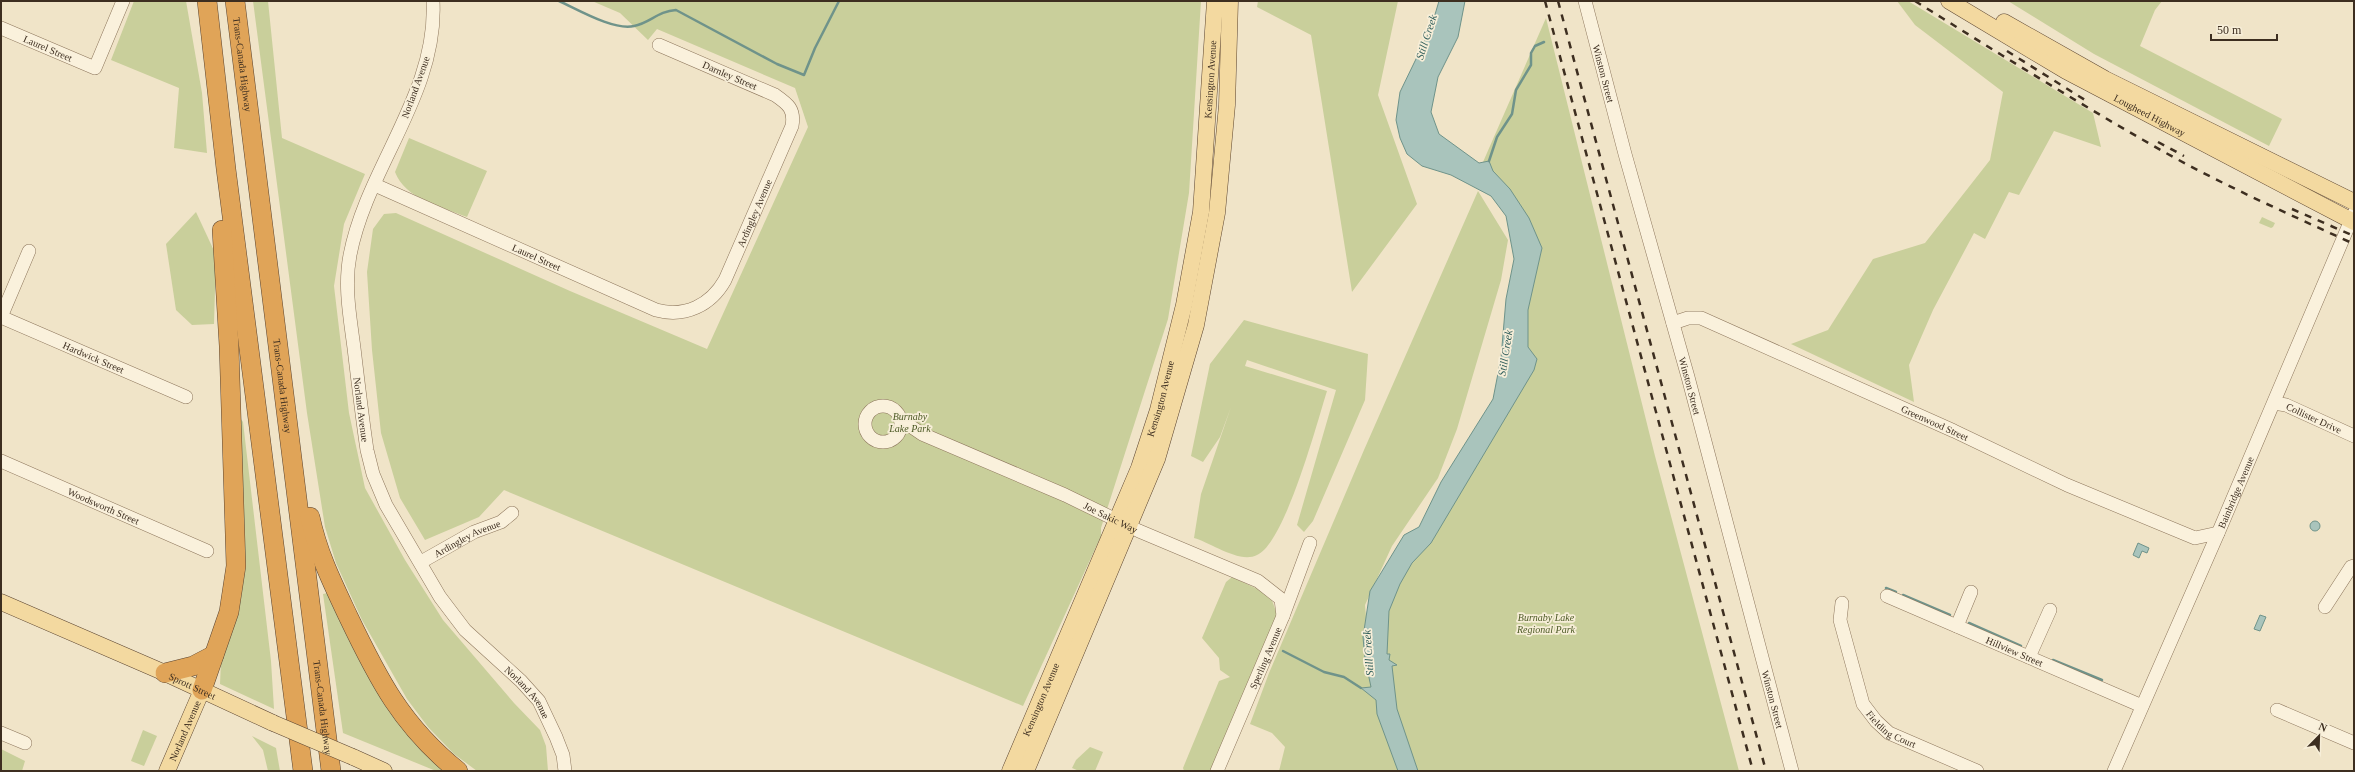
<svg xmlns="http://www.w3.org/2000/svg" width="2355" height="772" viewBox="0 0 2355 772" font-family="Georgia,serif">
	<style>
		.green { fill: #c9cf9b }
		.water { fill: #a9c4bc; stroke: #6f938a }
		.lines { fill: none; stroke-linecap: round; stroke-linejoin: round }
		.stream { stroke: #6f938a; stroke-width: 2.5 }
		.minor-casing { stroke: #8d765c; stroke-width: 14 }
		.major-casing { stroke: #5b4430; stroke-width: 17 }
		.highway-casing { stroke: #5b4430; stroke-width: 20 }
		.minor { stroke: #faf1dc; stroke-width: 13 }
		.major { stroke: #f3d9a0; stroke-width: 16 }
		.highway { stroke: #e0a458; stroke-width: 19 }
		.rail { stroke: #3d2e20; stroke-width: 2.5; stroke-dasharray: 7 7; stroke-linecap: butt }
		.major-bridge-casing { stroke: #5b4430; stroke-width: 17; stroke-linecap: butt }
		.major-bridge { stroke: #f3d9a0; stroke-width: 16 }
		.labels { text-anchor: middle; stroke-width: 3.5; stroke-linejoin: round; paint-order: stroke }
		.street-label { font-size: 10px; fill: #3d2e20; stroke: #f7eed8 }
		.park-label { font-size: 10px; font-style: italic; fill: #4d5a26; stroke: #f7eed8 }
		.water-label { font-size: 11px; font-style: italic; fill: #2f5d5a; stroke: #f7eed8 }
	</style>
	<rect width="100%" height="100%" fill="#f0e4c8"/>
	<g class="green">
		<path d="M 134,1 L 186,1 L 202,93 L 207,153 L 174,148 L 179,88 L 111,60 Z"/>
		<path d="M 253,1 L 268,1 L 282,138 L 365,174 L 344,224 L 334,286 L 349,413 L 365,488 L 405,560 L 443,620 L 514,703 L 540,730 L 546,746 L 548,771 L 477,771 L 454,754 L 428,727 L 407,699 L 362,620 L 336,563 L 325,527 L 307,413 Z"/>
		<path d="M 592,1 L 1201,1 L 1189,193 L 1168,319 L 1101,528 L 1101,536 L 1023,706 L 504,490 L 479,517 L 425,540 L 400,498 L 381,433 L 372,350 L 367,272 L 373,229 L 384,214 L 396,213 L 570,291 L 707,349 L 808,127 L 795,88 L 657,29 L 648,40 L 620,13 Z"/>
		<path d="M 1258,1 L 1398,1 L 1378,95 L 1417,204 L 1352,292 L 1311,35 L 1257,7 Z"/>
		<path d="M 1897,1 L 1908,1 L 2093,113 L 2101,147 L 2054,131 L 2019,195 L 2009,192 L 1985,239 L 1974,233 L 1933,310 L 1909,365 L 1914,402 L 1791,344 L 1828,330 L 1873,259 L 1925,243 L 1990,160 L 2003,92 L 1915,25 Z"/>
		<path d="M 2008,1 L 2162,1 L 2155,10 L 2140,46 L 2282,119 L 2269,146 L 2094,54 Z"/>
		<path d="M 1546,18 L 1655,456 L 1739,771 L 1415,771 L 1400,733 L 1379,629 L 1401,571 L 1522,377 L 1532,236 L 1483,162 Z"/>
		<path d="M 409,138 L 487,171 L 467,217 C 442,207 405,199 395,172 Z"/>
		<path d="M 1478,191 L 1508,240 L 1501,280 L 1457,429 L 1438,478 L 1392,546 L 1365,605 L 1371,675 L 1400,771 L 1279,771 L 1285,747 L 1272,733 L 1250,724 L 1269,673 L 1364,450 Z"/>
		<path d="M 196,212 L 216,255 L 214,324 L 192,325 L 176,310 L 166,244 Z"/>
		<path d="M 2262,217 L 2275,223 L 2273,227 L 2271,228 L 2259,223 Z"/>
		<path d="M 1244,320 L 1368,354 L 1365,400 L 1313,521 L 1304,532 L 1297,525 L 1336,390 L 1247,360 L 1245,366 L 1327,391 C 1317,423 1285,543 1257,555 C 1239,564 1210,542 1194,538 L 1201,494 L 1231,407 L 1220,437 L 1203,462 L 1191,456 L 1210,364 Z"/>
		<path d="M 234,409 L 243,422 L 271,661 L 274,709 L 220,684 L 221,661 L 242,593 Z"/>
		<path d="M 1232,577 L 1270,595 L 1277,614 L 1211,771 L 1184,771 L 1183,768 L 1219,681 L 1230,677 L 1220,670 L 1219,658 L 1202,638 L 1226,582 Z"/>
		<path d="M 328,593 L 447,771 L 436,771 L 343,733 L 323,594 Z"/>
		<path d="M 143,730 L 157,736 L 144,766 L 131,761 Z"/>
		<path d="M 252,736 L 276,748 L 280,771 L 268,771 L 263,750 Z"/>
		<path d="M 1090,747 L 1103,752 L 1095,771 L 1079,771 L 1072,768 L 1076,760 Z"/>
		<path d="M 1,749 L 25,761 L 22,771 L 1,771 Z"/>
	</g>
	<g class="water">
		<path d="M 1439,1 L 1465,1 L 1458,37 L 1438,77 L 1431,112 L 1439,134 L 1479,163 L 1489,161 L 1493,171 L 1510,189 L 1529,218 L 1542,248 L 1528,310 L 1528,347 L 1537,359 L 1534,370 L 1431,543 L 1412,563 L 1400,584 L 1389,611 L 1387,654 L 1390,654 L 1389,660 L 1397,665 L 1392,666 L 1397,709 L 1418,771 L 1398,771 L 1377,714 L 1376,700 L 1361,688 L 1371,687 L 1365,659 L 1363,637 L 1370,591 L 1404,535 L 1419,527 L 1441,482 L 1493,399 L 1501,358 L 1506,299 L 1514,259 L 1506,216 L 1491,196 L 1451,175 L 1422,166 L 1407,154 L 1400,138 L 1396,120 L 1400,92 L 1431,28 Z"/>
		<circle cx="2315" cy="526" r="5"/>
		<path d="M 2138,543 L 2149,548 L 2147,553 L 2142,551 L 2139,558 L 2133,555 Z"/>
		<path d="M 2260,615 L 2266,617 L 2260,631 L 2254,629 Z"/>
	</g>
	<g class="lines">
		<g class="stream">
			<path d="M 559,1 C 577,9 614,31 634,26 C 650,23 658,11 676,10 L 777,64 L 804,75 L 815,48 L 839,1"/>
			<path d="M 1489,161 L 1497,137 L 1512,114 L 1516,90 L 1531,65 L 1531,53 L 1535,46 L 1544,42"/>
			<path d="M 1886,588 L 1896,592"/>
			<path d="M 1903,595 L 1950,615"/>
			<path d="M 1969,623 L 2021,646"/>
			<path d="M 1283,651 L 1324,672 L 1344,677 L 1361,688"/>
			<path d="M 2053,660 L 2102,680"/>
		</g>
		<g class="minor-casing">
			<g id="minor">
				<path id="s1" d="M 433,1 C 438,93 367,167 350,255 C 344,286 350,317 354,348 C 358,382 362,416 367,450 L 373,474 L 386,505 L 440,597 L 465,630 L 521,681 L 539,701 L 556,737 L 563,755 L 565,771"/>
				<path id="s2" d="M 1585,1 L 1625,154 L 1688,377 L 1792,771"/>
				<path id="s3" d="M 1,28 L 95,68 L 123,1"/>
				<path id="s4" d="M 375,185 L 656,310 C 685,318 711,305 725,280 L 792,126 C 795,109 788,104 775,95 L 659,45"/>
				<path id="s5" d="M 1,317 L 186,397"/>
				<path d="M 1,317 L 29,251"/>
				<path id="s6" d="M 1673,323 L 1688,318 L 1701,318 L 1954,431 L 2067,485 L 2195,538 L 2218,533"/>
				<path id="s7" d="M 2274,403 L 2286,405 L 2354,436"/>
				<circle cx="883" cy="424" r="18"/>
				<path id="s8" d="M 900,419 L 922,434 L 1065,495 L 1139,531 L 1258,581 L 1281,599 L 1283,616"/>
				<path id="s9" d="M 1,461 L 207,551"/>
				<path id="s10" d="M 421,562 L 474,532 L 501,522 L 512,513"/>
				<path id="s11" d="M 1887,596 L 2142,706"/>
				<path id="s12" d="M 1842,603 L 1840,620 L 1863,704 L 1876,721 L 1889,733 L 1977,771"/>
				<path d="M 2325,607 L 2351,567 L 2354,566"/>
				<path d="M 1957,626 L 1971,592"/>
				<path d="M 2029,657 L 2050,610"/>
				<path d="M 2277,710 L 2354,743"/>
				<path d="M 1,733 L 25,743"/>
				<path id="s13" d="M 1217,771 L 1283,616 L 1310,543"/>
				<path id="s14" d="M 2114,771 L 2219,531 L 2354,213"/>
			</g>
		</g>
		<g class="major-casing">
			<g id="major">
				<path id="s15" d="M 1949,1 L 2066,71 L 2354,222"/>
				<path d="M 2004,22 L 2105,79 L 2354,202"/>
				<path id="s16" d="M 1,602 L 165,673 L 273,723"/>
				<path d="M 353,757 L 384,771"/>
				<path id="s17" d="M 167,771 L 202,690"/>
				<path id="s18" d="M 1010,771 L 1139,468 L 1158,410 L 1184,305 L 1201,212 L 1215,1"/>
				<path d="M 1026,771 L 1157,459 L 1196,325 L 1217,213 L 1227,105 L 1230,1"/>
			</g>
		</g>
		<g class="highway-casing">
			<g id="highway">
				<path d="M 207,1 L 226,169 L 303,771"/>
				<path id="s19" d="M 235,1 L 331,771"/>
				<path d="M 310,517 C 318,554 332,582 348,616 C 378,679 402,726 458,771"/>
				<path d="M 165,673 L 193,666 L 214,655"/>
				<path d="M 202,690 L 229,612 L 236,566 L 229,346 L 222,230"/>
			</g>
		</g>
		<use href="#minor" class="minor"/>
		<use href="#major" class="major"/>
		<use href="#highway" class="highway"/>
		<g class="rail">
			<path d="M 1545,1 L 1753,771"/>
			<path d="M 1558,1 L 1766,771"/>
			<path d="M 1915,1 C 1998,53 2081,105 2166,153 C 2227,187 2291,215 2354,244"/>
			<path d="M 2007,51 L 2085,100"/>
			<path d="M 2158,142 L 2184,156"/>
			<path d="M 2292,209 L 2354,236"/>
		</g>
		<g class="major-bridge-casing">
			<path id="major-bridge" d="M 273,723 L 353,757"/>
		</g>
		<use href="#major-bridge" class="major-bridge"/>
	</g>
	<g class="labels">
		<g class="street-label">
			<text dy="4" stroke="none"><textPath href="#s3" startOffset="51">Laurel Street</textPath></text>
			<text dy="4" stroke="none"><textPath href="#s19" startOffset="64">Trans-Canada Highway</textPath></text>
			<text dy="4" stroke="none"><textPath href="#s2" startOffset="75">Winston Street</textPath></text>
			<text transform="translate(730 75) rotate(23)" y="4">Darnley Street</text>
			<text dy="4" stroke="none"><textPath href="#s18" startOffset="726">Kensington Avenue</textPath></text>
			<text transform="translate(415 87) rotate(-70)" y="4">Norland Avenue</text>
			<text dy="4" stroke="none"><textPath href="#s15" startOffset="231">Lougheed Highway</textPath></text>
			<text dy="4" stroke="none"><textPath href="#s4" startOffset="462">Ardingley Avenue</textPath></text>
			<text dy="4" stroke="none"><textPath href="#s4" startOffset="177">Laurel Street</textPath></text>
			<text dy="4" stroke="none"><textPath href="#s5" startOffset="101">Hardwick Street</textPath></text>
			<text dy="4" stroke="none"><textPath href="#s19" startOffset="388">Trans-Canada Highway</textPath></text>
			<text dy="4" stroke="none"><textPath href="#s2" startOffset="399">Winston Street</textPath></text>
			<text dy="4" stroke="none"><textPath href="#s18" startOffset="402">Kensington Avenue</textPath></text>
			<text dy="4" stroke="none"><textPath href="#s1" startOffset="425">Norland Avenue</textPath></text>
			<text dy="4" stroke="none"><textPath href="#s7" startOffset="43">Collister Drive</textPath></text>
			<text dy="4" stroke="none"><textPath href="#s6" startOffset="285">Greenwood Street</textPath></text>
			<text dy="4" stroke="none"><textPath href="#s14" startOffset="304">Bainbridge Avenue</textPath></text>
			<text dy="4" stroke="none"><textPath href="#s9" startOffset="112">Woodsworth Street</textPath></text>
			<text dy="4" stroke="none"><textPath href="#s8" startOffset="233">Joe Sakic Way</textPath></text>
			<text dy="4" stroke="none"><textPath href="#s10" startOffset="52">Ardingley Avenue</textPath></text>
			<text dy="4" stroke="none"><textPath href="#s11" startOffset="139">Hillview Street</textPath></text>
			<text dy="4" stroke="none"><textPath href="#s13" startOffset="123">Sperling Avenue</textPath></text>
			<text dy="4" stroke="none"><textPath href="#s16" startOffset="209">Sprott Street</textPath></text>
			<text dy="4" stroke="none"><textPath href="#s1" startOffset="761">Norland Avenue</textPath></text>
			<text dy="4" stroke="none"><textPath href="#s18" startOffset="78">Kensington Avenue</textPath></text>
			<text dy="4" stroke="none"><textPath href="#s2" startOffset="723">Winston Street</textPath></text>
			<text dy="4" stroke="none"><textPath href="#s19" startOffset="712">Trans-Canada Highway</textPath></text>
			<text dy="4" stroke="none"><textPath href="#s12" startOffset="143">Fielding Court</textPath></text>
			<text dy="4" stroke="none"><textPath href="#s17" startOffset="44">Norland Avenue</textPath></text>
		</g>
		<g class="park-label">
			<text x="910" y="420">Burnaby<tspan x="910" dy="12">Lake Park</tspan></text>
			<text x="1546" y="621">Burnaby Lake<tspan x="1546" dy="12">Regional Park</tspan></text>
		</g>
		<g class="water-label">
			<text transform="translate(1426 37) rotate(-72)" y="4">Still Creek</text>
			<text transform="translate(1505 353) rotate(-81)" y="4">Still Creek</text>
			<text transform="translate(1368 653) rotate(-94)" y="4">Still Creek</text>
		</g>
	</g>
	<rect width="2355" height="772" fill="none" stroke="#3d2e20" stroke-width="4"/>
	<g transform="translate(2319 736) rotate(23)" stroke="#f7eed8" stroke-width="3" paint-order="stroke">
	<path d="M0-3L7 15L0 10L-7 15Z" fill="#3d2e20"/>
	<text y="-6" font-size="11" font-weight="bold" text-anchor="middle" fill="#3d2e20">N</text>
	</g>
	<path d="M2211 34v6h66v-6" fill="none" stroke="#3d2e20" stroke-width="2"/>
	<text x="2217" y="34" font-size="12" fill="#3d2e20" stroke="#f7eed8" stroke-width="3" paint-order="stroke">50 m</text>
</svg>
